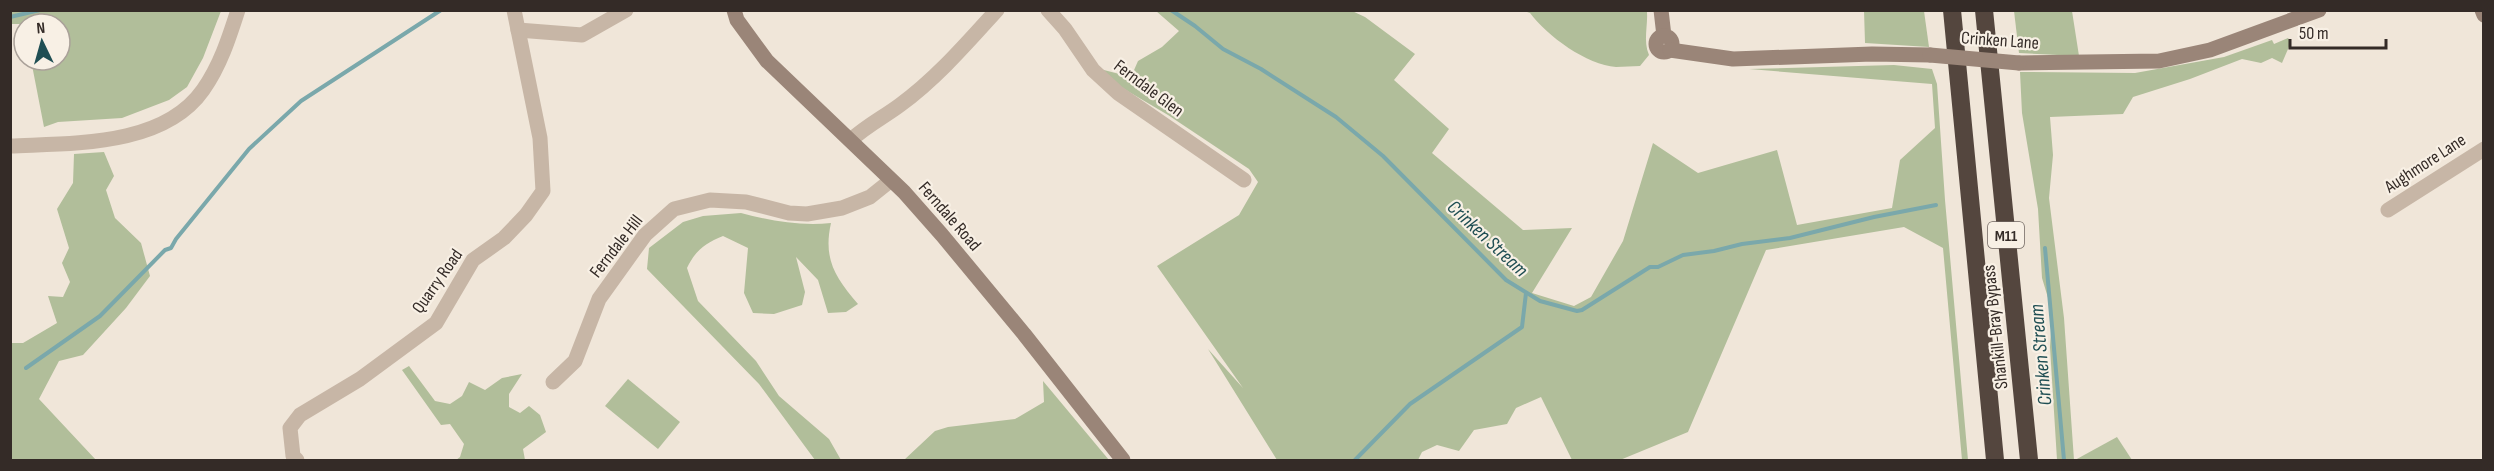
<svg xmlns="http://www.w3.org/2000/svg" width="2494" height="471" viewBox="0 0 2494 471" font-family="'Sofia Sans Condensed',sans-serif">
	<style>
		.green { fill: #b1be9a }
		.lines { fill: none; stroke-linecap: round; stroke-linejoin: round }
		.stream { stroke: #7aa8ab; stroke-width: 4 }
		.street { stroke: #c7b6a6; stroke-width: 15 }
		.secondary { stroke: #9a8578; stroke-width: 15 }
		.highway { stroke: #54463e; stroke-width: 18 }
		.secondary-bridge { stroke: #9a8578; stroke-width: 15 }
		.labels { text-anchor: middle; stroke-width: 4.5; stroke-linejoin: round; paint-order: stroke }
		.shield { fill: #f8f0e5; stroke: #6f6660; stroke-width: 1.5 }
		.shield-label { font-size: 16px; font-weight: bold; fill: #342b27 }
		.street-label { font-size: 18px; fill: #342b27; stroke: #f8f0e5 }
		.water-label { font-size: 20px; font-style: italic; fill: #1f4e53; stroke: #f8f0e5 }
	</style>
	<rect width="100%" height="100%" fill="#f0e6d9"/>
	<g class="green">
		<path d="M 1350,10 L 1365,17 L 1415,54 L 1394,80 L 1449,129 L 1432,153 L 1523,230 L 1572,228 L 1532,293 L 1574,306 L 1591,297 L 1623,241 L 1653,143 L 1698,173 L 1777,150 L 1797,225 L 1892,208 L 1900,160 L 1935,128 L 1932,84 L 1749,69 L 1894,65 L 1932,69 L 1937,84 L 1945,200 L 1968,460 L 1962,460 L 1943,248 L 1904,227 L 1766,250 L 1688,432 L 1620,460 L 1572,460 L 1541,397 L 1516,408 L 1507,424 L 1474,430 L 1459,451 L 1437,445 L 1422,452 L 1418,460 L 1277,460 L 1208,349 L 1243,388 L 1157,266 L 1239,215 L 1258,182 L 1249,169 L 1168,115 L 1119,86 L 1100,69 L 1131,77 L 1138,61 L 1162,47 L 1179,31 L 1156,11 Z"/>
		<path d="M 10,11 L 11,10 L 221,11 L 203,58 L 187,87 L 169,100 L 122,118 L 58,122 L 44,127 L 31,60 L 60,60 L 60,24 L 11,24 Z"/>
		<path d="M 1524,11 L 1647,11 C 1648,26 1643,41 1649,55 L 1640,66 C 1632,66 1624,67 1616,67 C 1587,65 1547,36 1530,13 Z"/>
		<path d="M 1864,11 L 1924,11 L 1929,47 L 1865,43 Z"/>
		<path d="M 2014,11 L 2072,11 L 2079,56 L 2019,53 Z"/>
		<path d="M 2288,38 L 2291,42 L 2282,63 L 2272,58 L 2261,63 L 2242,59 L 2190,79 L 2133,97 L 2123,114 L 2050,117 L 2053,155 L 2049,198 L 2064,318 L 2074,460 L 2057,460 L 2050,347 L 2052,311 L 2042,278 L 2038,209 L 2022,113 L 2020,72 L 2135,73 L 2224,57 L 2272,40 L 2274,44 Z"/>
		<path d="M 104,152 L 114,176 L 106,190 L 115,218 L 141,243 L 150,276 L 126,308 L 83,355 L 59,361 L 39,399 L 96,460 L 11,460 L 11,343 L 23,343 L 57,323 L 48,296 L 63,297 L 70,282 L 62,263 L 69,248 L 57,209 L 73,183 L 74,154 Z"/>
		<path d="M 741,213 C 771,221 800,226 831,223 C 823,259 835,277 858,304 L 846,312 L 828,313 L 818,280 L 796,257 L 805,292 L 802,305 L 774,314 L 753,313 L 744,293 L 748,248 L 723,236 C 705,243 695,251 687,268 L 698,301 L 756,361 L 779,396 L 829,439 L 841,460 L 815,460 L 759,384 L 647,269 L 649,248 L 683,222 L 703,216 Z"/>
		<path d="M 409,366 L 435,401 L 450,404 L 462,396 L 469,382 L 485,390 L 502,378 L 522,374 L 509,394 L 509,407 L 520,413 L 529,406 L 540,415 L 546,432 L 523,449 L 525,460 L 456,460 L 460,457 L 464,444 L 450,424 L 441,425 L 402,370 Z"/>
		<path d="M 628,379 L 680,422 L 658,449 L 605,406 Z"/>
		<path d="M 1043,381 L 1109,460 L 904,460 L 935,431 L 948,427 L 1015,419 L 1044,402 Z"/>
		<path d="M 2117,437 L 2132,460 L 2075,460 Z"/>
	</g>
	<g class="lines">
		<g class="stream">
			<path d="M 1171,10 L 1195,26 L 1223,49 L 1261,69 L 1336,117 L 1383,156 L 1506,280 L 1540,301 L 1577,311 L 1582,310 L 1650,267 L 1658,267 L 1683,255 L 1714,251 L 1742,244 L 1790,238 L 1874,217 L 1936,205"/>
			<path d="M 10,17 L 40,10"/>
			<path d="M 2045,248 L 2064,460"/>
			<path d="M 26,368 L 100,316 L 165,250 L 171,248 L 176,239 L 249,149 L 301,101 L 441,10"/>
			<path d="M 1355,460 L 1410,404 L 1522,327 L 1526,293"/>
		</g>
		<g class="street">
			<path d="M 1048,10 L 1065,29 L 1093,70 L 1118,93 L 1244,180"/>
			<path d="M 518,30 L 582,35 L 626,10"/>
			<path d="M 851,140 C 866,126 884,117 900,105 C 936,79 967,43 997,10"/>
			<path d="M 10,146 C 72,143 163,147 203,90 C 220,66 229,38 238,10"/>
			<path d="M 2388,210 L 2484,149"/>
			<path d="M 553,382 L 575,361 L 599,299 L 645,235 L 674,209 L 710,200 L 746,202 L 789,213 L 807,214 L 842,208 L 870,197 L 890,181"/>
			<path d="M 297,460 L 293,456 L 290,428 L 300,415 L 360,379 L 436,323 L 473,260 L 504,238 L 526,215 L 543,191 L 540,138 L 514,10"/>
		</g>
		<g class="secondary">
			<path d="M 734,10 L 737,20 L 767,61 L 904,192 L 942,235 L 1024,334 L 1123,460"/>
			<path d="M 1661,10 L 1664,36"/>
			<path d="M 2482,10 L 2484,15"/>
			<circle cx="1664" cy="44" r="8"/>
			<path d="M 1670,50 L 1733,59 L 1872,54 L 1930,55"/>
			<path d="M 2019,63 L 2159,61 L 2210,50 L 2319,10"/>
		</g>
		<g class="highway">
			<path d="M 1952,10 L 1995,460"/>
			<path d="M 1984,10 L 2029,460"/>
		</g>
		<path class="secondary-bridge" d="M 1930,55 L 2019,63"/>
	</g>
	<g class="labels">
		<rect class="shield" x="1988" y="222" width="36" height="26" rx="4.5"/>
		<g class="shield-label">
			<text x="2006" y="241">M11</text>
		</g>
		<g class="street-label">
			<text transform="translate(2000 40) rotate(4)" y="6">Crinken Lane</text>
			<text transform="translate(1149 88) rotate(37)" y="6">Ferndale Glen</text>
			<text transform="translate(2425 163) rotate(-33)" y="6">Aughmore Lane</text>
			<text transform="translate(950 216) rotate(49)" y="6">Ferndale Road</text>
			<text transform="translate(616 246) rotate(-52)" y="6">Ferndale Hill</text>
			<text transform="translate(437 281) rotate(-55)" y="6">Quarry Road</text>
			<text transform="translate(1995 327) rotate(-96)" y="6">Shankill-Bray Bypass</text>
		</g>
		<g class="water-label">
			<text transform="translate(1488 238) rotate(43)" y="7">Crinken Stream</text>
			<text transform="translate(2040 355) rotate(-95)" y="7">Crinken Stream</text>
		</g>
	</g>
	<rect width="2494" height="471" fill="none" stroke="#342b27" stroke-width="24"/>
	<g transform="translate(42 42) rotate(355)"><circle r="28" fill="#f8f0e5" stroke="#aaa199" stroke-width="1.5"/>
	<path d="M0-4.5L10 22L0 15L-10 22Z" fill="#1f4e53"/>
	<text y="-9" font-size="16" font-weight="bold" text-anchor="middle" fill="#342b27">N</text>
	</g>
	<path d="M2290 39v9h96v-9" fill="none" stroke="#342b27" stroke-width="3"/>
	<text x="2299" y="39" font-size="18" fill="#342b27" stroke="#f8f0e5" stroke-width="4.5" paint-order="stroke">50 m</text>
</svg>
